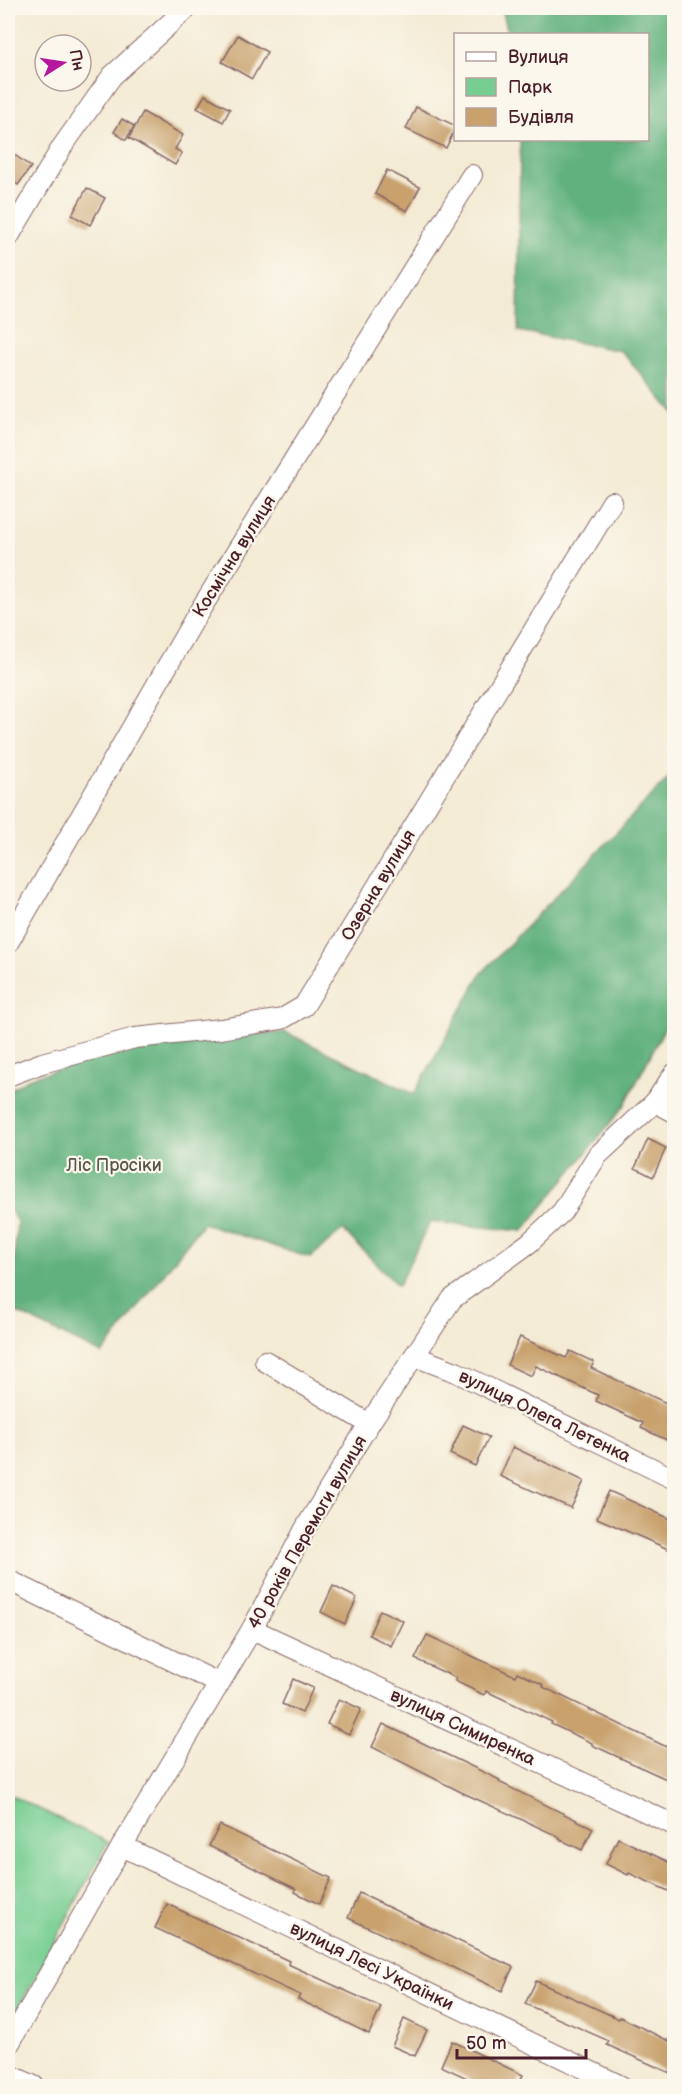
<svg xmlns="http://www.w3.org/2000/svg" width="682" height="2094" viewBox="0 0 682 2094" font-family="'Balsamiq Sans',sans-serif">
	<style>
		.green { fill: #77ce93; stroke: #60765f; stroke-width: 1.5 }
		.forest { fill: #61b17d; stroke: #566854; stroke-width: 1.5 }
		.building { fill: #c8a16d }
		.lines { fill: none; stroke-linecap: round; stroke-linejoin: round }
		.street-casing { stroke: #866666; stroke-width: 22 }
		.street { stroke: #fff; stroke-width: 20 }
		.labels { text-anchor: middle; stroke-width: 4.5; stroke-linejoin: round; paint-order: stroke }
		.street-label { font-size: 18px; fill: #4a1f2b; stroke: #fbf7ec }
		.park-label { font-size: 18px; fill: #58544a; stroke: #fbf7ec }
	</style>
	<rect width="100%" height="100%" fill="#fbf7ec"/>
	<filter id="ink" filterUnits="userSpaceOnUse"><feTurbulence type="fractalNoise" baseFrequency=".0167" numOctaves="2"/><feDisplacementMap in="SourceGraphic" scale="12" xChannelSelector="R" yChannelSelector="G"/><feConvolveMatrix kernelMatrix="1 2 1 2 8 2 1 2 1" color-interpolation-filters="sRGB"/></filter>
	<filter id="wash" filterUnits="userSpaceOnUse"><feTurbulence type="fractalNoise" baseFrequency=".008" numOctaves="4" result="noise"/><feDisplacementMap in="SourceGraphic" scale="24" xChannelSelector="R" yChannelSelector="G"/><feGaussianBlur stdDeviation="1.35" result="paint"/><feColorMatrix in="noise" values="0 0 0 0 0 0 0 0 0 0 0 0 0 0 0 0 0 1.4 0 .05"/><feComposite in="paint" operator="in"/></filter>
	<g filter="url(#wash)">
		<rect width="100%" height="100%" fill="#f4ebd5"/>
		<path class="green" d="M 8,1794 L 108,1842 L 8,2028 Z"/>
		<g class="forest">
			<path d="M 502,8 L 674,8 L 674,413 L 621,351 L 518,331 L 520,140 L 648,140 L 648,34 L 508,34 Z"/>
			<path d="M 674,772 L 674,1010 L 624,1106 L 523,1231 L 430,1222 L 398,1286 L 343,1230 L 310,1258 L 203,1223 L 102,1354 L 10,1309 L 17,1222 L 8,1206 L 8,1091 L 31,1077 L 143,1047 L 285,1032 L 414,1094 L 481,974 Z"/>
		</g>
		<g id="blocks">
			<g class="building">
				<path d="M 238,35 L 267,52 L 252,79 L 222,62 Z"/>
				<path d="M 205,95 L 230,109 L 223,122 L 197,108 Z"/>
				<path d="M 416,107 L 456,126 L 446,148 L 406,129 Z"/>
				<path d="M 143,112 L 183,135 L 175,149 L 182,153 L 175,165 L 129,138 Z"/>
				<path d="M 122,119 L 134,126 L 126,140 L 114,132 Z"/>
				<path d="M 8,150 L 31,167 L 18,185 L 8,178 Z"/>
				<path d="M 387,170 L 420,187 L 407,211 L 375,194 Z"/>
				<path d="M 87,188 L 105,198 L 90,225 L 72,215 Z"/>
				<path d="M 648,1139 L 666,1148 L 653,1177 L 635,1168 Z"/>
				<path d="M 520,1337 L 566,1358 L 570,1351 L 594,1362 L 591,1368 L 675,1407 L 675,1429 L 669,1441 L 641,1428 L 643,1423 L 596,1401 L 598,1395 L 536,1366 L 531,1376 L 507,1365 Z"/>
				<path d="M 463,1425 L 489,1437 L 475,1466 L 450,1454 Z"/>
				<path d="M 513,1447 L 584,1481 L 571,1508 L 500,1476 Z"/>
				<path d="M 609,1491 L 675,1521 L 675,1552 L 597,1518 Z"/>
				<path d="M 333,1586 L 357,1598 L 345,1624 L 321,1612 Z"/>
				<path d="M 380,1610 L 403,1621 L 391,1646 L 369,1635 Z"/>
				<path d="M 427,1635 L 515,1676 L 517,1672 L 544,1685 L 543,1687 L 675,1751 L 675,1783 L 592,1745 L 592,1743 L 551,1724 L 552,1722 L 486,1691 L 484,1695 L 455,1681 L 456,1678 L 415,1659 Z"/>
				<path d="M 293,1679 L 313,1688 L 302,1713 L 282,1704 Z"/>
				<path d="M 339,1699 L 361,1709 L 349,1734 L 327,1724 Z"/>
				<path d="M 383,1724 L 500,1780 L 499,1782 L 593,1828 L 582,1850 L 559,1839 L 560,1837 L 461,1792 L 372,1747 Z"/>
				<path d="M 220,1825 L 331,1878 L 319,1904 L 295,1892 L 296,1889 L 209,1846 Z"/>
				<path d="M 618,1838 L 675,1865 L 675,1894 L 629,1873 L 628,1875 L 606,1864 Z"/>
				<path d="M 359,1893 L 513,1967 L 502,1991 L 348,1918 Z"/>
				<path d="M 167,1904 L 289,1961 L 288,1964 L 381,2007 L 369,2034 L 298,1999 L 300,1995 L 155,1928 Z"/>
				<path d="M 536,1981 L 619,2019 L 620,2017 L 675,2044 L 675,2075 L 607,2045 L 609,2041 L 525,2004 Z"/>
				<path d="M 404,2019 L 427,2030 L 415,2056 L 392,2046 Z"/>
				<path d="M 452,2041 L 523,2075 L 517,2086 L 484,2086 L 441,2066 Z"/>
			</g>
		</g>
	</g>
	<g filter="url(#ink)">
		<use href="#blocks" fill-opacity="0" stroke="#866666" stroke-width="1.5"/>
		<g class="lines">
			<g class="street-casing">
				<g id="street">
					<path d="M 8,238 L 62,147 L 112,76 L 187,8"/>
					<path d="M 8,943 L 195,618 L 472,175"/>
					<path d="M 8,1076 L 42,1063 L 135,1038 L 221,1029 L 282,1019 L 304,1006 L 612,502"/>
					<path d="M 655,1102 L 674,1112"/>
					<path d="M 414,1356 L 456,1372 L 674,1479"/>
					<path d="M 265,1361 L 369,1424"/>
					<path d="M 8,1580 L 218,1683"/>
					<path d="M 252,1629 L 674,1825"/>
					<path d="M 122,1846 L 621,2086"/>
					<path d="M 8,2046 L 122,1846 L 252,1629 L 306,1527 L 369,1424 L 452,1299 L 529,1243 L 562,1212 L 597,1156 L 655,1102 L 674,1074"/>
					<path d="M 8,2074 L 34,2086"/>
				</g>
			</g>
			<use href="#street" class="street"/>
		</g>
	</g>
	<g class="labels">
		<g class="street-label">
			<text transform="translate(234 556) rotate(-58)" y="6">Космічна вулиця</text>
			<text transform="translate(378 885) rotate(-59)" y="6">Озерна вулиця</text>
			<text transform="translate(545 1416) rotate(26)" y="6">вулиця Олега Летенка</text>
			<text transform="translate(307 1532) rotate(-60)" y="6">40 років Перемоги вулиця</text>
			<text transform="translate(463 1727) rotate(25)" y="6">вулиця Симиренка</text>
			<text transform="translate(372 1966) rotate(26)" y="6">вулиця Лесі Українки</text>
		</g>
		<g class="park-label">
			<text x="114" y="1171">Ліс Просіки</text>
		</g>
	</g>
	<rect width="682" height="2094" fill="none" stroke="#fbf7ec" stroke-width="30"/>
	<rect x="454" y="33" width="195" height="108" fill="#fbf7ec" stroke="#b4a19f" stroke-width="1.5"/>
	<rect x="466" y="52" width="30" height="9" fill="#ffffff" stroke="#b4a19f" stroke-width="1.5"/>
	<text x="508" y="63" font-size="18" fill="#4a1f2b">Вулиця</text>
	<rect x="466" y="78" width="30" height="18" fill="#77ce93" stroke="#b4a19f" stroke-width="1.5"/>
	<text x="508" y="93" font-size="18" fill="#4a1f2b">Парк</text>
	<rect x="466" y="108" width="30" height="18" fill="#c8a16d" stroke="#b4a19f" stroke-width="1.5"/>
	<text x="508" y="123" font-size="18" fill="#4a1f2b">Будівля</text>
	<g transform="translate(63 63) rotate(78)"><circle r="28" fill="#fbf7ec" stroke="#b4a19f" stroke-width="1.5"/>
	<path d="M0-4.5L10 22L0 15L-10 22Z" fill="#b5179e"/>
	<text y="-9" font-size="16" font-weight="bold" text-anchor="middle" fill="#4a1f2b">Пн</text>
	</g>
	<path d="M457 2049v9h129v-9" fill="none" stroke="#4a1f2b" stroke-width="3"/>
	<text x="466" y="2049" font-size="18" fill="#4a1f2b" stroke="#fbf7ec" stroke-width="4.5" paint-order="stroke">50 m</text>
</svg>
